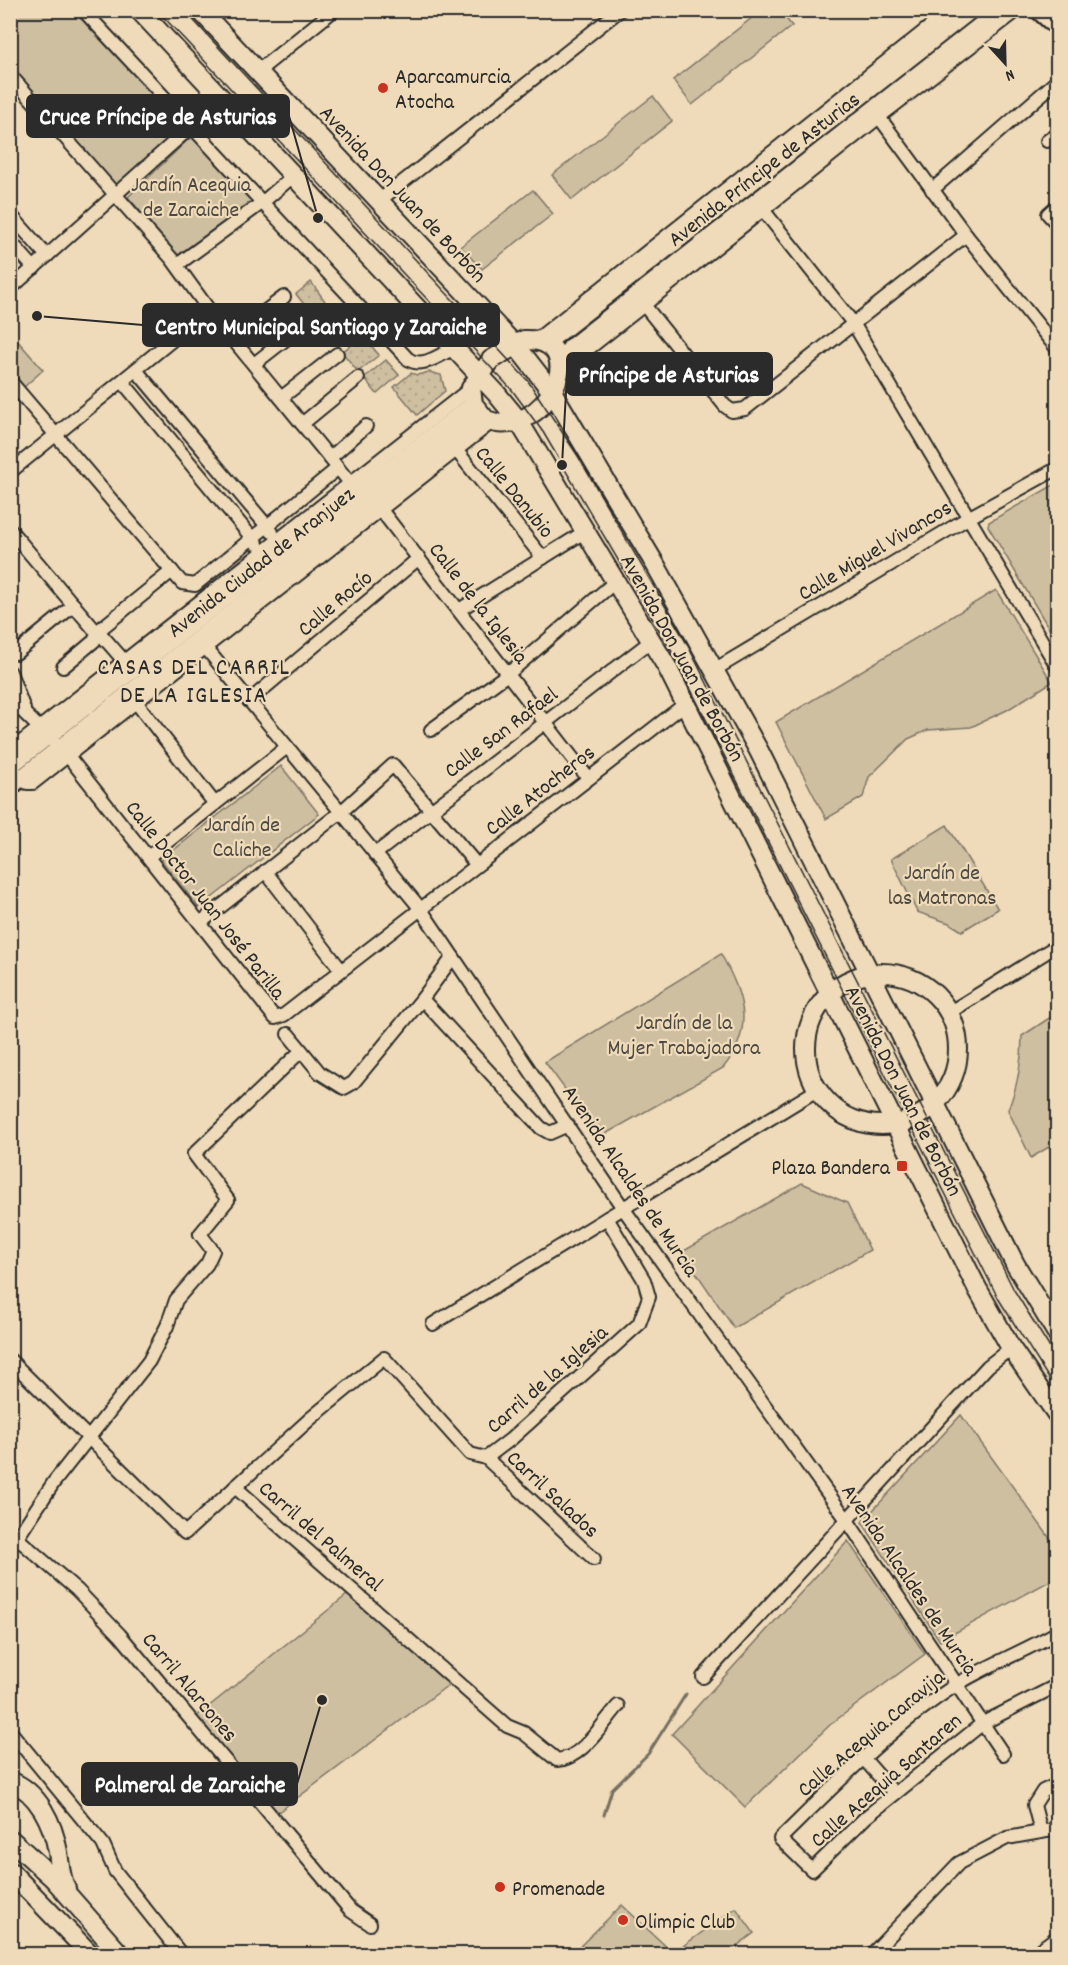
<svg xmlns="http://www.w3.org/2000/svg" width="1068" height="1965" viewBox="0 0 1068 1965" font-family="Dekko,sans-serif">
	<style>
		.grass { fill: url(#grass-dots); stroke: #7d7566; stroke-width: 1.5 }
		.green { fill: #cfbfa1; stroke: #7d7566; stroke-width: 1.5 }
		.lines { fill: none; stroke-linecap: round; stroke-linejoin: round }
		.stream { stroke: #756e60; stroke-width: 3 }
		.street-casing { stroke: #2b2b2b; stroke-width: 16 }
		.secondary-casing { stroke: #2b2b2b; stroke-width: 21 }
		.primary-casing { stroke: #2b2b2b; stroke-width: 22 }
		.street { stroke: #efdbb9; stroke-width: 12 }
		.secondary { stroke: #efdbb9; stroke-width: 16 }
		.primary { stroke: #efdbb9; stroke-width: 18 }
		.tram { stroke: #2b2b2b; stroke-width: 1.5 }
		.poi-dot { fill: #c8321e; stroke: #efdbb9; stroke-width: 2 }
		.labels { text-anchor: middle; stroke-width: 4.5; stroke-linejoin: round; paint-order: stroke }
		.poi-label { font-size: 22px; fill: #2b2b2b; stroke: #efdbb9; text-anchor: start }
		.street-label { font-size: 22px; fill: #2b2b2b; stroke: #efdbb9 }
		.park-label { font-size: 22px; fill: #4c4943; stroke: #efdbb9 }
		.neighbourhood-label { font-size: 24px; letter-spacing: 1.5px; fill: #2b2b2b; stroke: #efdbb9 }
		.leader { fill: none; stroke: #2b2b2b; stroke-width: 2 }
		.callout-dot { fill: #2b2b2b; stroke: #efdbb9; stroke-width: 2 }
		.callout { fill: #2b2b2b; stroke: #2b2b2b; stroke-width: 2 }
		.callout-label { font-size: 24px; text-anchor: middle; font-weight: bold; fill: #fff }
	</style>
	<defs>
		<pattern id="grass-dots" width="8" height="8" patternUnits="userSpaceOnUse" patternTransform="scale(1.5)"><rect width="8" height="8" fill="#cfbfa1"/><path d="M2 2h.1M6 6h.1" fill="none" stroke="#b2a48b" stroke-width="1.8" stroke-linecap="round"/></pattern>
	</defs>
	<rect width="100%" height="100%" fill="#efdbb9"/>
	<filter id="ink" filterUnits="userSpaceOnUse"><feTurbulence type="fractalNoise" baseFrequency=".0167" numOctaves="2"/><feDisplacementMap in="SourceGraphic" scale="12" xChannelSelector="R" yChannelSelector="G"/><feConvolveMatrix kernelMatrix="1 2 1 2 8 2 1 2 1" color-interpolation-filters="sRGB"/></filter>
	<g filter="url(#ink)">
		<g class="grass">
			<path d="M 311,282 L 325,301 L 310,312 L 296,294 Z"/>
			<path d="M 335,305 L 356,331 L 338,347 L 316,321 Z"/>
			<path d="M 363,336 L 379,355 L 358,372 L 342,352 Z"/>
			<path d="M 386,360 L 399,375 L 377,394 L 364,378 Z"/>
			<path d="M 429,372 L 441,375 L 445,391 L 417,415 L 394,387 L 411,373 L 417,375 Z"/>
		</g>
		<g class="green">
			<path d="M 762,10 L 780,11 L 792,26 L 692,105 L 673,80 Z"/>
			<path d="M 10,11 L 74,11 L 183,127 L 116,188 L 11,65 Z"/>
			<path d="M 653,96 L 672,121 L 572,200 L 552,175 Z"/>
			<path d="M 192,136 L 254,201 L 178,255 L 128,197 Z"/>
			<path d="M 533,190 L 553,214 L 482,269 L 460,247 Z"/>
			<path d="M 10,332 L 43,370 L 24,387 L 11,370 Z"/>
			<path d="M 1057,483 L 1057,642 L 988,526 L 989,522 Z"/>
			<path d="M 996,590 L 1052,682 L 1007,710 L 971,727 L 928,730 L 908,739 L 869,777 L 863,797 L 826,819 L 776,722 Z"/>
			<path d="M 281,766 L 319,814 L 199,908 L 161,860 Z"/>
			<path d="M 947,825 L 998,909 L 962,931 L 949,923 L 917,912 L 891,859 Z"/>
			<path d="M 721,954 C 743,995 756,1028 723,1068 L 600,1137 L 545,1062 Z"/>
			<path d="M 1057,1013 L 1057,1142 L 1031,1158 L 1008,1110 C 1018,1085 1022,1063 1022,1036 Z"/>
			<path d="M 802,1183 L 847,1203 L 870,1250 L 734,1328 L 682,1252 Z"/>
			<path d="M 961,1415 L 1057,1548 L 1057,1577 L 940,1641 L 862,1522 Z"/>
			<path d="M 848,1541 L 925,1654 L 832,1723 L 745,1807 L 672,1734 Z"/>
			<path d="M 353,1590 L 455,1680 L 273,1816 L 192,1720 Z"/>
			<path d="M 622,1905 L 673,1953 L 736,1908 L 754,1933 L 726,1954 L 572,1954 Z"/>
		</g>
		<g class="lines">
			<path class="stream" d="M 604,1815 L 612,1789 L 648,1754 L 686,1694"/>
			<g class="street-casing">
				<g id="street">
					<path d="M 83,10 L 408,359 C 422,369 440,355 454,348"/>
					<path d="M 257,72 L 334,10"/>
					<path d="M 10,75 L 172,259 L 209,310 L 351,484"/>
					<path d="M 879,117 L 966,235 L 1058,350"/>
					<path d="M 1047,141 L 1058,133"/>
					<path d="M 932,190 L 1058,80"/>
					<path d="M 380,200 L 620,10"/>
					<path d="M 1058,205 L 1048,214 L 1058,225"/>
					<path d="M 764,211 L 853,323 L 1058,668"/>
					<path d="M 10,214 L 47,256"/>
					<path d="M 10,241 L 34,268"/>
					<path d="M 177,265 L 263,202 L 293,176"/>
					<path d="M 10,289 L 222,99"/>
					<path d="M 644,305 L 725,406 L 732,411 L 745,409 L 966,235"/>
					<path d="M 231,337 L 284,297"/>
					<path d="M 536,340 L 951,10"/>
					<path d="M 254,364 L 309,321"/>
					<path d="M 561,366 L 578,357 L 644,305 L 879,117 L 1018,10"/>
					<path d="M 136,370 L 272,532"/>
					<path d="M 10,381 L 182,583 L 195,585 L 338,468"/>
					<path d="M 122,381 L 257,544"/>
					<path d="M 281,398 L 337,354"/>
					<path d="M 302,424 L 358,378"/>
					<path d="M 456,450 L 543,558"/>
					<path d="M 330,458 L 366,426"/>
					<path d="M 10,472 L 209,310"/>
					<path d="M 381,510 L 588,778"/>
					<path d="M 10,530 L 93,628 L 98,631 L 125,662"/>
					<path d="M 459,610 L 586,531"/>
					<path d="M 205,647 L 420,908 L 623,1208 L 847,1520 L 1003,1754"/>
					<path d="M 16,653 L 74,605"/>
					<path d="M 63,667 L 94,641 L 98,631 L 172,571"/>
					<path d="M 714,670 L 968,518 L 1058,468"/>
					<path d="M 10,672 L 24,709"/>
					<path d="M 10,699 L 68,756 L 275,1018 L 284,1015 L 685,704"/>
					<path d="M 249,701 L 419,558"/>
					<path d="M 136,702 L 215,804"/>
					<path d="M 431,730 L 509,673 L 616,581"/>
					<path d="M 10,751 L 471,388"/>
					<path d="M 18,774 L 27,783 L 33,783 L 492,422"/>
					<path d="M 375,854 L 651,641"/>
					<path d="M 148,857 L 287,747"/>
					<path d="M 265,871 L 341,970"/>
					<path d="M 200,923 L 341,812 L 393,765 L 476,864"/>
					<path d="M 422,999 L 453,957"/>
					<path d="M 950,1012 L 1058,945"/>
					<path d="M 288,1034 L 320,1073 L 344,1088 L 353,1083 L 422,999 L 541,1128 L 550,1133 L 568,1125"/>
					<path d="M 433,1324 L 817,1090"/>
					<path d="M 10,1360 L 185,1533 L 310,1419 L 384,1358 L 470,1454 L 486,1458 L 511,1439 L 639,1324 L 649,1297 L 644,1280 L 607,1218"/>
					<path d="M 486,1458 L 594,1559"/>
					<path d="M 235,1487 L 507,1726 L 524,1733 L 557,1760 C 582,1759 602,1724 618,1706"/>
					<path d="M 17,1538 L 77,1590 L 120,1635 L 351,1911 L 370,1924"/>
					<path d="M 10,1543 L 17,1538 L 54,1482 L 149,1361 L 167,1326 L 176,1300 L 207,1264 L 213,1251 L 200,1234 L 228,1200 L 194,1154 L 301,1051"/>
					<path d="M 1058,1632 C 1025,1651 988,1665 956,1685 C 892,1726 834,1786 780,1839 L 812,1870 L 866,1817 L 983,1723 L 1058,1685"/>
					<path d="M 703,1677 L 988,1366 L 1011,1348"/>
					<path d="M 10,1731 L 103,1844 L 115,1871 L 181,1954"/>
					<path d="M 864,1759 L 894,1793"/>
					<path d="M 1041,1832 L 1034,1805 L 1043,1791 L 1058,1784"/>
					<path d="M 872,1954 L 959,1863 L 1007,1838 L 1058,1829"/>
				</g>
			</g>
			<g class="secondary-casing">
				<g id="secondary">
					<path d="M 1038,10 L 1058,28"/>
					<path d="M 545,344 L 971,10"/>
					<path d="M 559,366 L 571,347 L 1000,10"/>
					<path d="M 10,766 L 473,404"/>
					<path d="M 10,787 L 481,416"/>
				</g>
			</g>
			<g class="primary-casing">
				<g id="primary">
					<path d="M 139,10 L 496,393 L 518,420 L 667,667 L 977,1288 L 1011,1348 L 1058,1416"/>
					<path d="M 200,10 L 521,352 L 553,393 L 655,564 L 759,751 L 1015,1264 L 1058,1335"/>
					<path d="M 524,340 C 596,337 545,443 486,420 L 473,404 L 471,388 L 491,360 Z"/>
					<circle cx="882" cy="1049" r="76"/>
					<path d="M 10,1781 C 39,1792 53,1824 58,1852 C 60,1865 60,1877 66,1889"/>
					<path d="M 10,1839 L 53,1878 L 120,1954"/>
					<path d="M 10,1871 L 90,1954"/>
					<path d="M 1039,1954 L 1058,1940"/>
				</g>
			</g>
			<use href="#street" class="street"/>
			<use href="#secondary" class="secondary"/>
			<use href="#primary" class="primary"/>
			<g class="tram">
				<path d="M 157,10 L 512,390 L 543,432 L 672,652 L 998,1298 L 1058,1393"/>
				<path d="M 184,10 L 528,381 L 578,456 L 686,642 L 1014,1290 L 1058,1361"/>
			</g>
		</g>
	</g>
	<g class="poi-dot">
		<circle cx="383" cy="88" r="6"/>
		<rect x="896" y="1160" width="12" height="12" rx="3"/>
		<circle cx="500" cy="1887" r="6"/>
		<circle cx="623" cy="1920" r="6"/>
	</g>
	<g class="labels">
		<g class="poi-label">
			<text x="395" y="83">Aparcamurcia<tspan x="395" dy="25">Atocha</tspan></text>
			<text x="890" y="1174" text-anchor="end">Plaza Bandera</text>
			<text x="512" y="1895">Promenade</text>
			<text x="635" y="1928">Olimpic Club</text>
		</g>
		<g class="street-label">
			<text transform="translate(763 168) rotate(-38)" y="8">Avenida Príncipe de Asturias</text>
			<text transform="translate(404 193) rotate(47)" y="8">Avenida Don Juan de Borbón</text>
			<text transform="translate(516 491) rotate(51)" y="8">Calle Danubio</text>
			<text transform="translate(874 549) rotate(-31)" y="8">Calle Miguel Vivancos</text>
			<text transform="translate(260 561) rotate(-38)" y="8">Avenida Ciudad de Aranjuez</text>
			<text transform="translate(334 602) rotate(-40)" y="8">Calle Rocío</text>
			<text transform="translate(480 602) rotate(52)" y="8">Calle de la Iglesia</text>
			<text transform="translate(684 657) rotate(61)" y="8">Avenida Don Juan de Borbón</text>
			<text transform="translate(500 731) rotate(-37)" y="8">Calle San Rafael</text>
			<text transform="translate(539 789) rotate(-38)" y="8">Calle Atocheros</text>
			<text transform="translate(207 899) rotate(52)" y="8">Calle Doctor Juan José Parilla</text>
			<text transform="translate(905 1090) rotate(63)" y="8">Avenida Don Juan de Borbón</text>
			<text transform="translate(632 1180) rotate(56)" y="8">Avenida Alcaldes de Murcia</text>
			<text transform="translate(546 1378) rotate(-41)" y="8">Carril de la Iglesia</text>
			<text transform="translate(554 1493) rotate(43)" y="8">Carril Salados</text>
			<text transform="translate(322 1535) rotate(41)" y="8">Carril del Palmeral</text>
			<text transform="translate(911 1579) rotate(56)" y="8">Avenida Alcaldes de Murcia</text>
			<text transform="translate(191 1686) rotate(50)" y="8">Carril Alarcones</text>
			<text transform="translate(870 1732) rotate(-40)" y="8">Calle Acequia Caravija</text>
			<text transform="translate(885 1779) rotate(-41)" y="8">Calle Acequia Santaren</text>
		</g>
		<g class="park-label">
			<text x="191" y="191">Jardín Acequia<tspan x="191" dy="25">de Zaraiche</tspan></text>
			<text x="242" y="831">Jardín de<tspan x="242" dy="25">Caliche</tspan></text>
			<text x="942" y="879">Jardín de<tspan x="942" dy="25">las Matronas</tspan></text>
			<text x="684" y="1029">Jardín de la<tspan x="684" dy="25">Mujer Trabajadora</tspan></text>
		</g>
		<g class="neighbourhood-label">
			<text x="194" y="674">CASAS DEL CARRIL<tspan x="194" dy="28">DE LA IGLESIA</tspan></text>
		</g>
	</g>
	<path class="leader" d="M318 218L289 116M37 316L143 325M562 465L567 374M322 1700L297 1784"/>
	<g class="callout-dot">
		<circle cx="318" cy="218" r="6"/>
		<circle cx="37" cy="316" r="6"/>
		<circle cx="562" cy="465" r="6"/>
		<circle cx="322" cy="1700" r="6"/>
	</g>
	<g class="callout">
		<rect x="27" y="95" width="262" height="42" rx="6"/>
		<rect x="143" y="304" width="356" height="42" rx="6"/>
		<rect x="567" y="353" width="205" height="42" rx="6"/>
		<rect x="82" y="1763" width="215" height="42" rx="6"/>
	</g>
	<g class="callout-label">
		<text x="158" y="124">Cruce Príncipe de Asturias</text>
		<text x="321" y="334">Centro Municipal Santiago y Zaraiche</text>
		<text x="669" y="382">Príncipe de Asturias</text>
		<text x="190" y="1792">Palmeral de Zaraiche</text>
	</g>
	<rect width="1068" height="1965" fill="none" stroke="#efdbb9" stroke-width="36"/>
	<rect x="18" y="18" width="1032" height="1929" fill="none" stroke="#2b2b2b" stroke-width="2" filter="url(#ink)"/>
	<g transform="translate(1005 63) rotate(158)" stroke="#efdbb9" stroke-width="4.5" paint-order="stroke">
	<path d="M0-4.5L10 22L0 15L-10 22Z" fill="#2b2b2b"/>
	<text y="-9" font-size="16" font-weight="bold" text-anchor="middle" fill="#2b2b2b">N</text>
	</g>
</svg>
